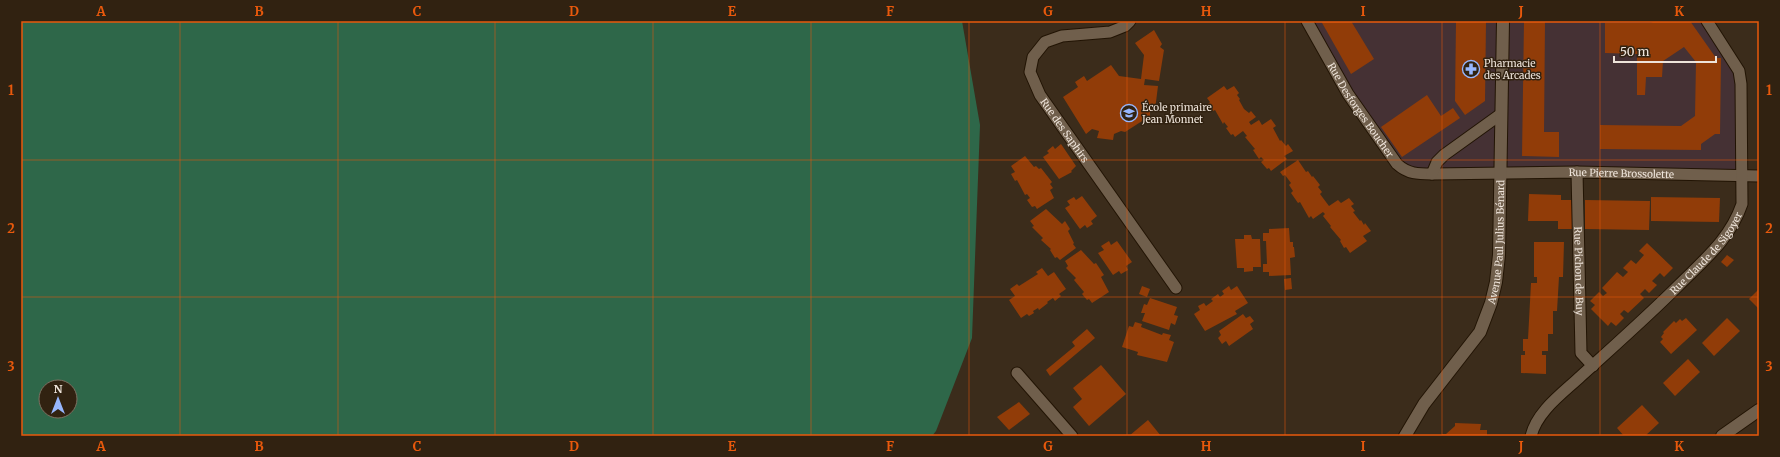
<svg xmlns="http://www.w3.org/2000/svg" width="1780" height="457" viewBox="0 0 1780 457" font-family="Merriweather,serif">
	<style>
		.commercial { fill: #453134 }
		.green { fill: #2e6749; fill-rule: evenodd }
		.building { fill: #913c08 }
		.lines { fill: none; stroke-linecap: round; stroke-linejoin: round }
		.street-casing { stroke: #221404; stroke-width: 13 }
		.secondary-casing { stroke: #221404; stroke-width: 14 }
		.street { stroke: #705f4c; stroke-width: 11 }
		.secondary { stroke: #705f4c; stroke-width: 12 }
		.grid { fill: none; stroke: #e8590c; stroke-width: 1; stroke-opacity: 0.55 }
		.labels { text-anchor: middle; stroke-width: 3; stroke-linejoin: round; paint-order: stroke }
		.poi-label { font-size: 10px; fill: #eee4da; stroke: #312211; text-anchor: start }
		.street-label { font-size: 10px; fill: #eee4da; stroke: #312211 }
		.neatline { fill: none; stroke: #e8590c; stroke-width: 1.5 }
		.grid-label { font-size: 13px; text-anchor: middle; font-weight: bold; fill: #e8590c }
	</style>
	<rect width="100%" height="100%" fill="#3b2c1b"/>
	<path class="commercial" d="M 1307,21 L 1707,21 L 1739,71 L 1743,175 L 1404,171 Z"/>
	<path class="green" d="M 21,21 L 962,21 L 980,125 L 972,338 L 936,431 L 932,436 L 21,436 ZM 46,387 L 70,387 L 70,411 L 46,411 Z"/>
	<g class="building">
		<path d="M 1321,21 L 1351,21 L 1374,59 L 1351,74 Z"/>
		<path d="M 1456,21 L 1486,21 L 1485,101 L 1465,115 L 1455,101 Z"/>
		<path d="M 1524,21 L 1545,21 L 1544,132 L 1559,132 L 1559,157 L 1522,156 Z"/>
		<path d="M 1655,21 L 1690,21 L 1716,58 L 1721,58 L 1720,134 L 1715,134 L 1701,144 L 1701,150 L 1600,149 L 1600,125 L 1681,126 L 1695,116 L 1696,62 L 1684,47 L 1663,61 L 1662,77 L 1646,77 L 1645,95 L 1637,95 L 1637,54 L 1605,53 L 1605,23 L 1651,23 Z"/>
		<path d="M 1154,30 L 1162,44 L 1160,47 L 1164,50 L 1159,81 L 1145,79 L 1144,85 L 1158,86 L 1155,110 L 1150,111 L 1150,116 L 1125,132 L 1121,131 L 1114,134 L 1113,140 L 1097,138 L 1099,131 L 1092,129 L 1086,134 L 1063,97 L 1078,87 L 1075,82 L 1084,76 L 1087,81 L 1111,65 L 1119,76 L 1141,79 L 1144,55 L 1135,43 Z"/>
		<path d="M 1224,86 L 1227,90 L 1234,86 L 1239,93 L 1237,95 L 1240,99 L 1239,100 L 1244,109 L 1249,113 L 1251,111 L 1256,117 L 1249,122 L 1251,125 L 1259,120 L 1262,125 L 1271,119 L 1276,126 L 1273,128 L 1280,141 L 1281,140 L 1286,146 L 1288,144 L 1293,151 L 1284,156 L 1287,159 L 1271,171 L 1269,168 L 1267,169 L 1261,162 L 1264,160 L 1261,157 L 1259,159 L 1253,150 L 1255,149 L 1245,137 L 1247,136 L 1243,131 L 1235,137 L 1233,134 L 1231,135 L 1226,128 L 1228,127 L 1224,122 L 1223,124 L 1215,110 L 1213,111 L 1208,104 L 1210,102 L 1207,98 Z"/>
		<path d="M 1427,95 L 1441,116 L 1453,108 L 1460,118 L 1402,157 L 1381,127 Z"/>
		<path d="M 1061,144 L 1076,166 L 1071,171 L 1072,172 L 1059,179 L 1043,157 L 1049,153 L 1047,151 L 1053,146 L 1055,149 Z"/>
		<path d="M 1025,156 L 1034,167 L 1036,166 L 1039,169 L 1041,168 L 1052,182 L 1050,184 L 1053,188 L 1050,190 L 1054,198 L 1037,209 L 1035,206 L 1032,207 L 1027,200 L 1030,198 L 1027,194 L 1025,195 L 1017,180 L 1015,181 L 1011,174 L 1015,172 L 1011,166 Z"/>
		<path d="M 1298,160 L 1306,172 L 1308,171 L 1312,177 L 1313,176 L 1320,185 L 1318,187 L 1322,192 L 1320,194 L 1329,206 L 1338,200 L 1341,203 L 1349,198 L 1354,204 L 1351,206 L 1355,211 L 1353,212 L 1360,221 L 1361,220 L 1364,225 L 1365,223 L 1371,231 L 1363,236 L 1367,241 L 1350,253 L 1346,247 L 1344,248 L 1340,241 L 1341,240 L 1330,227 L 1331,226 L 1323,216 L 1325,214 L 1323,212 L 1313,219 L 1311,216 L 1309,218 L 1300,202 L 1298,203 L 1291,193 L 1293,191 L 1289,185 L 1291,183 L 1285,175 L 1283,176 L 1280,172 Z"/>
		<path d="M 1529,194 L 1561,195 L 1561,200 L 1574,200 L 1574,229 L 1558,229 L 1558,221 L 1528,221 Z"/>
		<path d="M 1082,196 L 1097,216 L 1091,221 L 1093,224 L 1087,228 L 1085,225 L 1080,229 L 1065,208 L 1070,205 L 1067,201 L 1074,197 L 1076,200 Z"/>
		<path d="M 1651,197 L 1720,198 L 1719,222 L 1651,221 Z"/>
		<path d="M 1585,200 L 1650,201 L 1649,230 L 1585,229 Z"/>
		<path d="M 1046,209 L 1062,224 L 1065,221 L 1070,229 L 1068,231 L 1074,243 L 1073,244 L 1076,248 L 1060,260 L 1057,257 L 1055,258 L 1050,250 L 1051,249 L 1041,240 L 1043,238 L 1032,227 L 1034,226 L 1030,221 Z"/>
		<path d="M 1289,228 L 1290,242 L 1293,242 L 1293,247 L 1294,247 L 1295,257 L 1290,258 L 1291,275 L 1269,276 L 1269,272 L 1263,272 L 1263,264 L 1267,264 L 1266,241 L 1263,241 L 1263,233 L 1269,233 L 1269,229 Z"/>
		<path d="M 1244,235 L 1251,235 L 1252,239 L 1260,239 L 1261,267 L 1253,267 L 1253,271 L 1244,272 L 1244,268 L 1237,268 L 1235,239 L 1244,239 Z"/>
		<path d="M 1109,241 L 1111,245 L 1117,241 L 1132,262 L 1126,266 L 1128,270 L 1121,274 L 1119,271 L 1113,275 L 1098,253 L 1104,250 L 1101,246 Z"/>
		<path d="M 1534,242 L 1564,242 L 1563,277 L 1559,277 L 1557,311 L 1553,311 L 1553,334 L 1548,334 L 1548,351 L 1542,351 L 1542,355 L 1546,355 L 1546,374 L 1521,373 L 1521,355 L 1525,355 L 1525,351 L 1523,351 L 1523,339 L 1528,339 L 1531,283 L 1537,283 L 1537,277 L 1534,277 Z"/>
		<path d="M 1647,243 L 1673,268 L 1664,277 L 1660,273 L 1652,281 L 1657,285 L 1649,293 L 1645,289 L 1640,294 L 1644,298 L 1628,313 L 1624,310 L 1620,314 L 1624,318 L 1616,326 L 1611,322 L 1608,326 L 1591,309 L 1595,305 L 1590,301 L 1599,292 L 1603,296 L 1607,293 L 1602,288 L 1617,272 L 1623,277 L 1628,272 L 1623,268 L 1631,260 L 1636,264 L 1644,255 L 1639,251 Z"/>
		<path d="M 1081,250 L 1094,264 L 1096,263 L 1104,275 L 1101,277 L 1109,292 L 1092,303 L 1089,299 L 1087,300 L 1082,294 L 1084,292 L 1074,280 L 1076,278 L 1066,268 L 1068,266 L 1065,261 Z"/>
		<path d="M 1727,255 L 1734,260 L 1727,267 L 1721,262 Z"/>
		<path d="M 1042,268 L 1048,276 L 1054,272 L 1066,289 L 1059,294 L 1061,296 L 1055,301 L 1053,298 L 1047,302 L 1048,303 L 1039,310 L 1038,308 L 1033,311 L 1034,313 L 1029,316 L 1027,314 L 1021,318 L 1009,300 L 1015,296 L 1010,289 L 1017,284 L 1019,286 L 1038,274 L 1036,272 Z"/>
		<path d="M 1291,278 L 1292,289 L 1285,290 L 1284,279 Z"/>
		<path d="M 1142,286 L 1150,289 L 1147,297 L 1139,294 Z"/>
		<path d="M 1229,286 L 1231,290 L 1237,286 L 1248,303 L 1235,311 L 1237,314 L 1205,331 L 1194,314 L 1200,310 L 1198,306 L 1204,303 L 1206,306 L 1213,301 L 1211,299 L 1218,294 L 1220,297 L 1224,294 L 1222,291 Z"/>
		<path d="M 1759,289 L 1759,309 L 1749,299 Z"/>
		<path d="M 1150,298 L 1177,307 L 1174,315 L 1178,316 L 1175,325 L 1171,323 L 1169,330 L 1142,321 L 1145,313 L 1141,313 L 1144,304 L 1147,305 Z"/>
		<path d="M 1243,314 L 1246,318 L 1250,316 L 1254,321 L 1250,324 L 1253,329 L 1229,346 L 1226,341 L 1222,344 L 1218,338 L 1221,335 L 1219,331 Z"/>
		<path d="M 1686,318 L 1697,330 L 1671,354 L 1660,342 L 1663,339 L 1661,337 L 1664,333 L 1663,332 L 1674,321 L 1676,323 L 1680,319 L 1682,321 Z"/>
		<path d="M 1727,318 L 1740,331 L 1714,356 L 1702,343 Z"/>
		<path d="M 1135,322 L 1142,324 L 1141,327 L 1162,335 L 1163,333 L 1171,335 L 1169,340 L 1174,342 L 1167,362 L 1137,355 L 1138,352 L 1122,347 L 1129,326 L 1133,327 Z"/>
		<path d="M 1087,329 L 1095,338 L 1050,376 L 1046,370 L 1075,346 L 1072,342 Z"/>
		<path d="M 1688,359 L 1700,372 L 1675,396 L 1663,383 Z"/>
		<path d="M 1101,365 L 1126,394 L 1089,426 L 1073,407 L 1082,399 L 1073,388 Z"/>
		<path d="M 1019,402 L 1030,414 L 1009,430 L 997,417 Z"/>
		<path d="M 1642,405 L 1659,423 L 1645,436 L 1624,436 L 1617,428 Z"/>
		<path d="M 1148,420 L 1161,436 L 1129,436 Z"/>
		<path d="M 1455,423 L 1481,424 L 1480,430 L 1487,430 L 1487,436 L 1442,436 L 1442,434 L 1446,434 L 1455,426 Z"/>
	</g>
	<g class="lines">
		<g class="street-casing">
			<g id="street">
				<path id="s1" d="M 1130,21 L 1125,26 L 1110,32 L 1062,36 L 1045,42 L 1033,57 L 1030,72 L 1040,95 L 1176,288"/>
				<path id="s2" d="M 1307,21 L 1348,94 L 1397,164 C 1408,174 1418,174 1432,174 L 1577,172 L 1759,176"/>
				<path id="s3" d="M 1577,172 L 1581,353 L 1593,366"/>
				<path d="M 1432,174 L 1437,162 L 1444,155 L 1501,114"/>
				<path d="M 1017,373 L 1072,436"/>
				<path id="s4" d="M 1531,436 C 1537,411 1563,393 1581,376 C 1614,346 1648,316 1679,285 C 1705,259 1730,239 1742,204 L 1741,84 L 1739,71 L 1707,21"/>
			</g>
		</g>
		<g class="secondary-casing">
			<g id="secondary">
				<path id="s5" d="M 1405,436 L 1424,404 L 1480,332 L 1491,303 L 1496,282 L 1499,255 L 1503,21"/>
				<path d="M 1722,436 L 1759,410"/>
			</g>
		</g>
		<use href="#street" class="street"/>
		<use href="#secondary" class="secondary"/>
	</g>
	<path class="grid" d="M 180,21 L 180,436M 338,21 L 338,436M 495,21 L 495,436M 653,21 L 653,436M 811,21 L 811,436M 969,21 L 969,436M 1127,21 L 1127,436M 1285,21 L 1285,436M 1442,21 L 1442,436M 1600,21 L 1600,436M 21,160 L 1759,160M 21,297 L 1759,297"/>
	<defs>
		<g id="pharmacy-ring" transform="scale(0.9)"><circle r="9.5" fill="#312211" stroke="#97b6fd" stroke-width="1.5"/><path d="M-2-6h4v4h4v4h-4v4h-4v-4h-4v-4h4Z" fill="#97b6fd"/></g>
		<g id="school-ring" transform="scale(0.9)"><circle r="9.5" fill="#312211" stroke="#97b6fd" stroke-width="1.5"/><path d="M0-5L7-2L0 1L-7-2ZM-4 1L0 2.5L4 1V4Q0 6-4 4Z" fill="#97b6fd"/></g>
	</defs>
	<g fill-rule="evenodd">
		<use href="#pharmacy-ring" x="1471" y="69"/>
		<use href="#school-ring" x="1129" y="113"/>
	</g>
	<g class="labels">
		<g class="poi-label">
			<text x="1484" y="67">Pharmacie<tspan x="1484" dy="12">des Arcades</tspan></text>
			<text x="1142" y="111">École primaire<tspan x="1142" dy="12">Jean Monnet</tspan></text>
		</g>
		<g class="street-label">
			<text dy="4" stroke="none"><textPath href="#s2" startOffset="104">Rue Desforges Boucher</textPath></text>
			<text dy="4" stroke="none"><textPath href="#s1" startOffset="192">Rue des Saphirs</textPath></text>
			<text dy="4" stroke="none"><textPath href="#s2" startOffset="396">Rue Pierre Brossolette</textPath></text>
			<text dy="4" stroke="none"><textPath href="#s5" startOffset="221">Avenue Paul Julius Bénard</textPath></text>
			<text dy="4" stroke="none"><textPath href="#s4" startOffset="255">Rue Claude de Sigoyer</textPath></text>
			<text dy="4" stroke="none"><textPath href="#s3" startOffset="99">Rue Pichon de Buy</textPath></text>
		</g>
	</g>
	<rect width="1780" height="457" fill="none" stroke="#312211" stroke-width="44"/>
	<g transform="translate(58 399)"><circle r="19" fill="#312211" stroke="#7d7061"/>
	<path d="M0-3L7 15L0 10L-7 15Z" fill="#97b6fd"/>
	<text y="-6" font-size="11" font-weight="bold" text-anchor="middle" fill="#eee4da">N</text>
	</g>
	<path d="M1614 56v6h102v-6" fill="none" stroke="#eee4da" stroke-width="2"/>
	<text x="1620" y="56" font-size="12" fill="#eee4da" stroke="#312211" stroke-width="3" paint-order="stroke">50 m</text>
	<rect x="22" y="22" width="1736" height="413" class="neatline"/>
	<g class="grid-label">
		<text x="101" y="16">A</text>
		<text x="259" y="16">B</text>
		<text x="417" y="16">C</text>
		<text x="574" y="16">D</text>
		<text x="732" y="16">E</text>
		<text x="890" y="16">F</text>
		<text x="1048" y="16">G</text>
		<text x="1206" y="16">H</text>
		<text x="1363" y="16">I</text>
		<text x="1521" y="16">J</text>
		<text x="1679" y="16">K</text>
		<text x="11" y="95">1</text>
		<text x="1769" y="95">1</text>
		<text x="11" y="233">2</text>
		<text x="1769" y="233">2</text>
		<text x="11" y="371">3</text>
		<text x="1769" y="371">3</text>
		<text x="101" y="451">A</text>
		<text x="259" y="451">B</text>
		<text x="417" y="451">C</text>
		<text x="574" y="451">D</text>
		<text x="732" y="451">E</text>
		<text x="890" y="451">F</text>
		<text x="1048" y="451">G</text>
		<text x="1206" y="451">H</text>
		<text x="1363" y="451">I</text>
		<text x="1521" y="451">J</text>
		<text x="1679" y="451">K</text>
	</g>
</svg>
